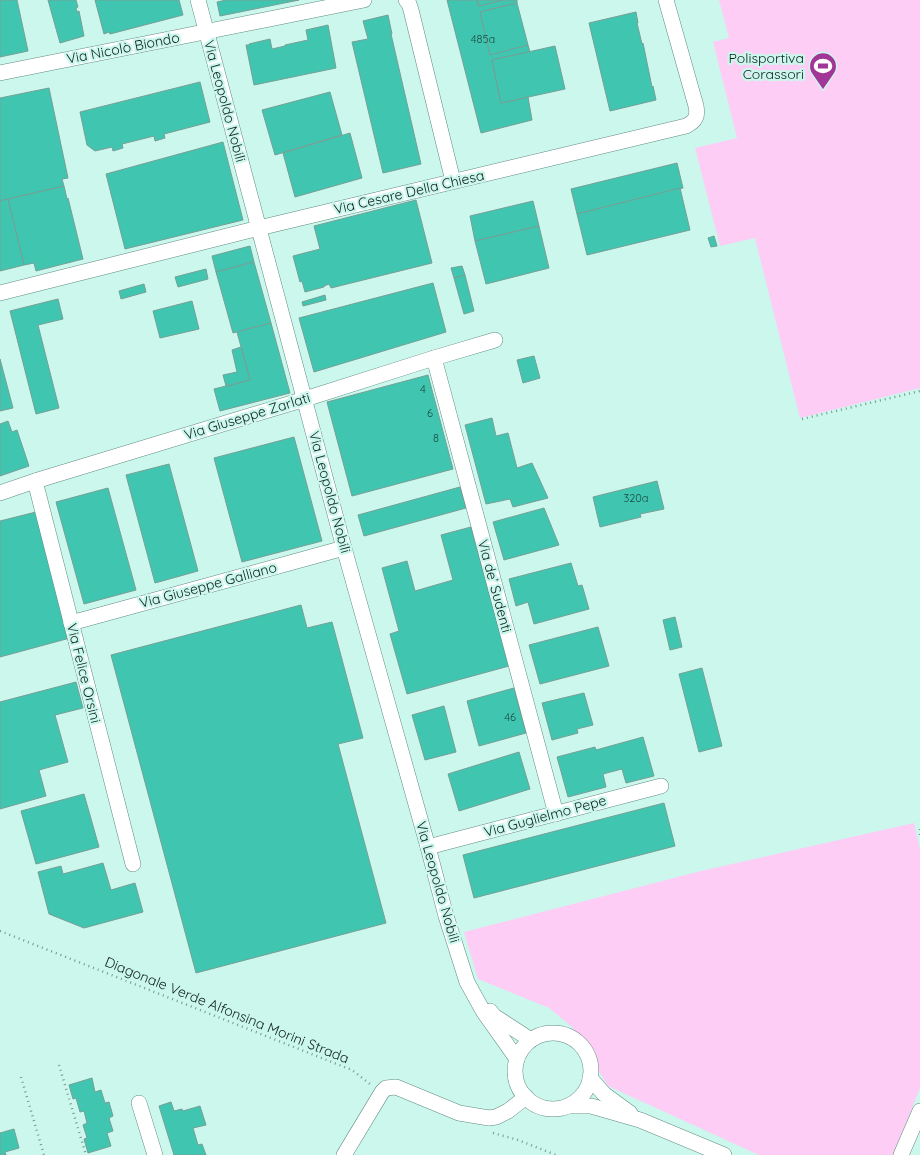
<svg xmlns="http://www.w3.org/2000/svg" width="920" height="1155" viewBox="0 0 920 1155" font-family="Quicksand,sans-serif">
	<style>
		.green { fill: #fecdf6 }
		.building { fill: #40c6b0; stroke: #769f96 }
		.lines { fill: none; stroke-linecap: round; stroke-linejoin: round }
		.street-casing { stroke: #628b82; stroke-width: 16 }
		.path { stroke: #789891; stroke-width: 2.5; stroke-dasharray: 1 4; stroke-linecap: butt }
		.street { stroke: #fff; stroke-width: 15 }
		.labels { text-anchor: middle; stroke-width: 4.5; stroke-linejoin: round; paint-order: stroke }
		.number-label { font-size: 11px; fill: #1b4a41 }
		.street-label { font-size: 14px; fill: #0f201c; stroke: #cbf7ed }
		.poi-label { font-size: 14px; fill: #0f201c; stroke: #cbf7ed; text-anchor: end }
	</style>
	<rect width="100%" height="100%" fill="#cbf7ed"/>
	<g class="green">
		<path d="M 719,0 L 920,0 L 920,388 L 800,418 L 755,238 L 720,246 L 695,148 L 737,138 L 713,42 L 729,38 Z"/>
		<path d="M 914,823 L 920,850 L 920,1088 L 893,1155 L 759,1155 L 608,1086 L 572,1027 L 549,1008 L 478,979 L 464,932 L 701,871 Z"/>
	</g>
	<g class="building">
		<path d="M 0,0 L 17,0 L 28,51 L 0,57 Z"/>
		<path d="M 48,0 L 76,0 L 78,7 L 76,8 L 77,12 L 79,11 L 84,36 L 60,43 Z"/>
		<path d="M 95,0 L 179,0 L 183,15 L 110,34 L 109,32 L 104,34 Z"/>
		<path d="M 226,0 L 299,0 L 220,16 L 217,2 Z"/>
		<path d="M 447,0 L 477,0 L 478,6 L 502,0 L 517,0 L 517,3 L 480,12 L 490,54 L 528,45 L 530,52 L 492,60 L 501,103 L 528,97 L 532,120 L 481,133 Z"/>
		<path d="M 477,0 L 503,0 L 479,6 Z"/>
		<path d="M 517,3 L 528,45 L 490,55 L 480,12 Z"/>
		<path d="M 636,12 L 638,23 L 637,23 L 642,44 L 643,43 L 652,87 L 653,86 L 656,100 L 610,111 L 589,23 Z"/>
		<path d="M 388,15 L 392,34 L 391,34 L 421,164 L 383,173 L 352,42 L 368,39 L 363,21 Z"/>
		<path d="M 328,25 L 336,68 L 254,85 L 246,45 L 249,45 L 249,44 L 270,39 L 272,49 L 285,46 L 285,45 L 308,40 L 306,30 Z"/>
		<path d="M 555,46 L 565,89 L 501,103 L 492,60 Z"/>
		<path d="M 200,82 L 210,122 L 164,134 L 165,138 L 155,141 L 154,136 L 122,144 L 123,148 L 113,151 L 112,147 L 95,151 L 87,145 L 80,112 Z"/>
		<path d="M 49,88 L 68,178 L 62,179 L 64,186 L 0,201 L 0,98 Z"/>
		<path d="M 330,92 L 342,135 L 275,155 L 262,110 Z"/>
		<path d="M 350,133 L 362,178 L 295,197 L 283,153 Z"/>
		<path d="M 223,142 L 243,220 L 125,249 L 106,174 Z"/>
		<path d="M 677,163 L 683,188 L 577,214 L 571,189 Z"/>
		<path d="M 64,186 L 67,199 L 68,198 L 83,259 L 36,271 L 34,263 L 24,265 L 8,199 Z"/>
		<path d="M 680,188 L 690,230 L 587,255 L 577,214 Z"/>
		<path d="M 8,199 L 24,265 L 0,271 L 0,201 Z"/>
		<path d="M 416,200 L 432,263 L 331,288 L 329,284 L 324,286 L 324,287 L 305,292 L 302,281 L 300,282 L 293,256 L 320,249 L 314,226 Z"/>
		<path d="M 533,201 L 539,226 L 475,241 L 470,216 Z"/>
		<path d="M 539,226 L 549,268 L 486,284 L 475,241 Z"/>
		<path d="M 714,236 L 717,246 L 711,247 L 708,238 Z"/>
		<path d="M 250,246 L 254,262 L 216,272 L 212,256 Z"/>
		<path d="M 254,262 L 271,323 L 233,333 L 216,272 Z"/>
		<path d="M 462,266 L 465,275 L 454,278 L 451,268 Z"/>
		<path d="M 206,269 L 208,279 L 178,287 L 175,277 Z"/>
		<path d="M 465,275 L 474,311 L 464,314 L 454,278 Z"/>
		<path d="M 433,283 L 446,332 L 314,372 L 299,318 Z"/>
		<path d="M 144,284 L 146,292 L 121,299 L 119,291 Z"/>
		<path d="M 325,295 L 326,300 L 303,306 L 302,302 Z"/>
		<path d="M 58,299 L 63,319 L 38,325 L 59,408 L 36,414 L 10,311 Z"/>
		<path d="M 192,301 L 199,329 L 160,338 L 153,311 Z"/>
		<path d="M 271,323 L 290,393 L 220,411 L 214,389 L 250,380 L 237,332 Z"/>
		<path d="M 241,347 L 250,380 L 226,386 L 223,375 L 237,372 L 232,350 Z"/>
		<path d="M 534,356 L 540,378 L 523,383 L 517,360 Z"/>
		<path d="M 0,359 L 13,408 L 0,411 Z"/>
		<path d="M 428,375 L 453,469 L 352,496 L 327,402 Z"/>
		<path d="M 492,418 L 496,436 L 508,433 L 517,468 L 532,463 L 548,498 L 513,507 L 510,499 L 486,504 L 465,425 Z"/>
		<path d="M 8,421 L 12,432 L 17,430 L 29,466 L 0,476 L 0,424 Z"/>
		<path d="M 294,437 L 322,541 L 242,562 L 214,458 Z"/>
		<path d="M 169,464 L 198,571 L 155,583 L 126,475 Z"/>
		<path d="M 657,481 L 664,509 L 640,514 L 641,517 L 600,527 L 593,497 Z"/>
		<path d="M 460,487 L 466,508 L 364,536 L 358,515 Z"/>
		<path d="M 108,488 L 136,590 L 84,604 L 56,502 Z"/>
		<path d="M 544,508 L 559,545 L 504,560 L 493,522 Z"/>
		<path d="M 36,512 L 70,638 L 0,657 L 0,521 Z"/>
		<path d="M 471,527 L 509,666 L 407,694 L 390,634 L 399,631 L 382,568 L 407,561 L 415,591 L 453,580 L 441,535 Z"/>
		<path d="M 571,563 L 578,586 L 582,585 L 589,609 L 534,624 L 528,602 L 516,606 L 509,579 Z"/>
		<path d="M 301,605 L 307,628 L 332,622 L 363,738 L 338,744 L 386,923 L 196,973 L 111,655 Z"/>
		<path d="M 675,617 L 682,647 L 670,650 L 663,620 Z"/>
		<path d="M 598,627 L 609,666 L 540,684 L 529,645 Z"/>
		<path d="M 702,668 L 722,746 L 699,752 L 679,674 Z"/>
		<path d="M 76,682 L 83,708 L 55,715 L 68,762 L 39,770 L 46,796 L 0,809 L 0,702 Z"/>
		<path d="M 514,688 L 526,733 L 479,746 L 467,701 Z"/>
		<path d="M 584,693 L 593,725 L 577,729 L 578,733 L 552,740 L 542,703 Z"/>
		<path d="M 444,706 L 456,752 L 425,760 L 412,715 Z"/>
		<path d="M 643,737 L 654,776 L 626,783 L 622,769 L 603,774 L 606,787 L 568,797 L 557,757 L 595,747 L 596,750 Z"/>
		<path d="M 519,752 L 530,789 L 459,811 L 448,774 Z"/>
		<path d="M 84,794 L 99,847 L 36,864 L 21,811 Z"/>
		<path d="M 664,803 L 675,846 L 474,898 L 463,855 Z"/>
		<path d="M 103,863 L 111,890 L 135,883 L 143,912 L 84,928 L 49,914 L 38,872 L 61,866 L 63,874 Z"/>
		<path d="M 92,1078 L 95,1092 L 101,1090 L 105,1103 L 109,1102 L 113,1116 L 109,1118 L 113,1131 L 107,1133 L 111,1146 L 88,1153 L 84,1139 L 87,1138 L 83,1125 L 87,1123 L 84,1111 L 80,1112 L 76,1098 L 73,1099 L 69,1085 Z"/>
		<path d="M 171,1102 L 174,1111 L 182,1109 L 183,1111 L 200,1106 L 206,1125 L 193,1128 L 198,1145 L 202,1144 L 206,1155 L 174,1155 L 159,1106 Z"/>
		<path d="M 14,1129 L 19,1148 L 5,1152 L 6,1155 L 0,1155 L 0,1133 Z"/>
	</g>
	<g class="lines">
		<g class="street-casing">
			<g id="street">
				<path d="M 198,0 L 344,548 L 428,847 L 446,916 L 467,982 L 483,1011 L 517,1059"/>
				<path d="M 406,0 L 409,4 L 411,10 L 453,181"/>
				<path d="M 0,73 L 364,0"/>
				<path d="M 0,293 L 259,228 L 686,126 C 696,121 698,116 696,106 L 666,0"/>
				<path d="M 434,358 L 556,814"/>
				<path d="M 35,481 L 133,864"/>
				<path d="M 0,493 L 35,481 L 305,399 L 434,358 L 495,340"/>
				<path d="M 71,623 L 344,548"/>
				<path d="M 428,847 L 661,786"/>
				<path d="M 490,1011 L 494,1016 L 531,1040"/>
				<circle cx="553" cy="1071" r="38"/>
				<path d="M 590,1078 L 604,1094 L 630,1113"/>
				<path d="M 139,1103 L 155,1155"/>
				<path d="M 568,1106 L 591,1106 L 640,1120 L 724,1155"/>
				<path d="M 344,1155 L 382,1092 L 386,1088 L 396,1087 L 459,1113 L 489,1118 L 496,1117 L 508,1111 L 526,1097"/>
				<path d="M 901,1155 L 920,1111"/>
			</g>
		</g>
		<g class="path">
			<path d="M 802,419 L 920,391"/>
			<path d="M 920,829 L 920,835"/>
			<path d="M 0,931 L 352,1070 L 370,1084"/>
			<path d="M 59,1065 L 86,1155"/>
			<path d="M 21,1077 L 44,1155"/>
			<path d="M 493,1133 L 518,1140 L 556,1155"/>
		</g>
		<use href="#street" class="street"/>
	</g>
	<defs>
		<g id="stadium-pin" transform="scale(1.4375)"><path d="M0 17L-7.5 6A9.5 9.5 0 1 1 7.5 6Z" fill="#a13697" stroke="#cbf7ed"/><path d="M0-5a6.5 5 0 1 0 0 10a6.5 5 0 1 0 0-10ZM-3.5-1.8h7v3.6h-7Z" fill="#fff"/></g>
	</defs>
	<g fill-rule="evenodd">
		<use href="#stadium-pin" x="823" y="66"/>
	</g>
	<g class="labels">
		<g class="number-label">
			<text x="483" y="43">485a</text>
			<text x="423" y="393">4</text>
			<text x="430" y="417">6</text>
			<text x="436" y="442">8</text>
			<text x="636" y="502">320a</text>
			<text x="510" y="721">46</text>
		</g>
		<g class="street-label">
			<text transform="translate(123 48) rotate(-11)" y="5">Via Nicolò Biondo</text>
			<text transform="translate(225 101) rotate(75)" y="5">Via Leopoldo Nobili</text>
			<text transform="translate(409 192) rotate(-13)" y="5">Via Cesare Della Chiesa</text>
			<text transform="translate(247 416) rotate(-17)" y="5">Via Giuseppe Zarlati</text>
			<text transform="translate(330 492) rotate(75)" y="5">Via Leopoldo Nobili</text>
			<text transform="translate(208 585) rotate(-15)" y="5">Via Giuseppe Galliano</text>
			<text transform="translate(495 586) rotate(75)" y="5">Via de’ Sudenti</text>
			<text transform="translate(84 673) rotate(76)" y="5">Via Felice Orsini</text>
			<text transform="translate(545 816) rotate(-15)" y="5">Via Guglielmo Pepe</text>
			<text transform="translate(438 882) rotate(74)" y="5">Via Leopoldo Nobili</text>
			<text transform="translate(227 1010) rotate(22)" y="5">Diagonale Verde Alfonsina Morini Strada</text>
		</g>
		<g class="poi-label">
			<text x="804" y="63">Polisportiva<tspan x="804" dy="16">Corassori</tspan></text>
		</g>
	</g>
</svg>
